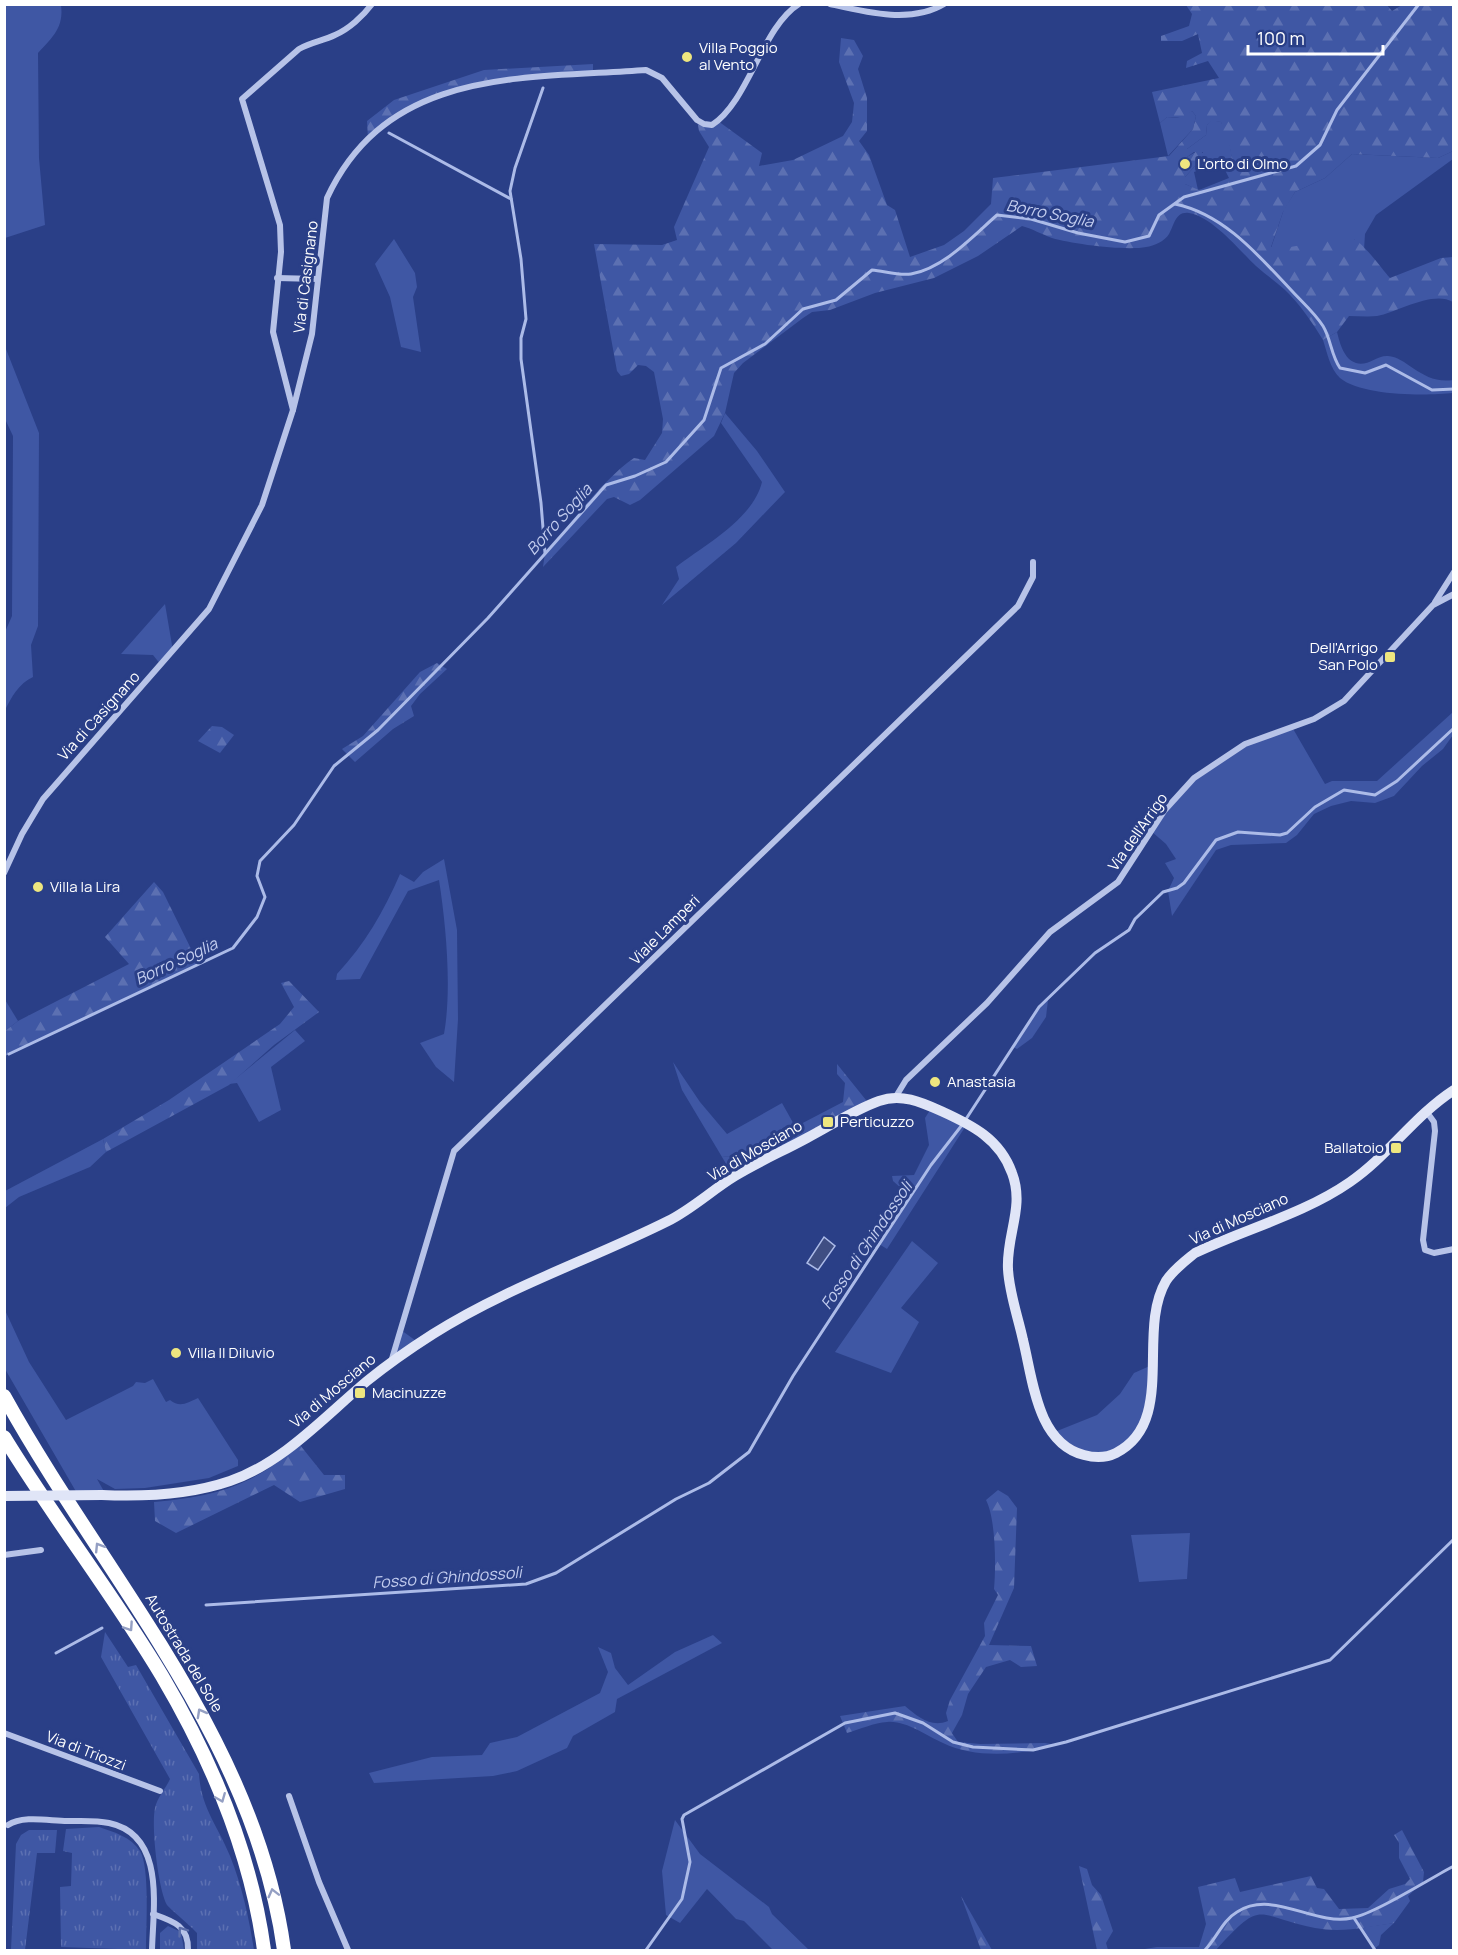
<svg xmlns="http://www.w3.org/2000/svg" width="1458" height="1955" viewBox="0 0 1458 1955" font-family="Manrope,sans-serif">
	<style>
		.grass { fill: #3f57a4 }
		.forest { fill: url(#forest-firs); fill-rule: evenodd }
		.park { fill: url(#park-tufts) }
		.water { fill: #3f4e83; stroke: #acbbe8; stroke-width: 1.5 }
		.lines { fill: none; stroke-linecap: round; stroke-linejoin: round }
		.stream { stroke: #acbbe8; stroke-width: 3 }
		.street { stroke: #b7c3e8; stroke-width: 6 }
		.secondary { stroke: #e0e5f7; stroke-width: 10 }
		.highway { stroke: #fff; stroke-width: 14 }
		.secondary-bridge { stroke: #e0e5f7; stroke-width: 10 }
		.oneway { stroke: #949fc3 }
		.oneway2 { stroke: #5b6da9 }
		.poi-dot { fill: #eee67f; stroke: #2a3f87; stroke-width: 2 }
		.labels { text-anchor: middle; stroke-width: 6; stroke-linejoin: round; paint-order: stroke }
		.poi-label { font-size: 15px; fill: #fff; stroke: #2a3f87; text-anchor: start }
		.street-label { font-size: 15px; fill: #fff; stroke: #2a3f87 }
		.water-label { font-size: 16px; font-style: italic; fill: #c3cdef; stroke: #2a3f87 }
	</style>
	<defs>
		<pattern id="forest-firs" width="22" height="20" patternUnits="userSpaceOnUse" patternTransform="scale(1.5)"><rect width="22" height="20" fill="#3f57a4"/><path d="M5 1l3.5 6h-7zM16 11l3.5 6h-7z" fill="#5c70b2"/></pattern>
		<pattern id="park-tufts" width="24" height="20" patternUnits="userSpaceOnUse" patternTransform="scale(1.5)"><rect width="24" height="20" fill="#3f57a4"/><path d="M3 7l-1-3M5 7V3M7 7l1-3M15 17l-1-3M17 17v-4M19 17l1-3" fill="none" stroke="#5c70b2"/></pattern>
	</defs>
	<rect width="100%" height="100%" fill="#2a3f87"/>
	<g class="grass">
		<path d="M 5,4 L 61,5 C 64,27 53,37 38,53 L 39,158 L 45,225 L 5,238 Z"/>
		<path d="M 1192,111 L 1196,116 L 1193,129 L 1168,156 L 1160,123 L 1167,117 L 1178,118 Z"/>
		<path d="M 1211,120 L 1221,122 C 1227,137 1238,157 1226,172 L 1222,162 L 1194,172 L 1198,190 L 1185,184 L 1185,177 L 1203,157 L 1203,152 L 1194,152 L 1187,157 L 1187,149 L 1206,135 L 1207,125 Z"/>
		<path d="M 1453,151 L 1453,159 L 1376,215 L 1365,234 L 1364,250 L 1354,239 L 1296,248 L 1271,248 L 1284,209 L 1295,192 L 1325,178 L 1352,154 L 1438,158 Z"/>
		<path d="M 394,239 L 415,273 L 417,287 L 413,297 L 421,352 L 401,347 L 390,297 L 375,264 Z"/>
		<path d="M 1337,332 C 1340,344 1344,359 1356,363 C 1367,367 1377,355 1388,356 C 1407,357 1423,385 1453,380 L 1453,393 C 1425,396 1362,396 1340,378 C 1330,369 1327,352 1323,340 Z"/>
		<path d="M 4,344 L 39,433 L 38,626 L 31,645 L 33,677 C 19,683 11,698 5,710 L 5,632 L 12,616 L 13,436 L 5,419 Z"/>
		<path d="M 725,413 L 757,451 L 785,492 L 736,543 L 662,605 L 679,579 L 676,567 C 706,544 753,519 762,482 L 721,423 Z"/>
		<path d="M 165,604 L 173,651 L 161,665 L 153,655 L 121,654 Z"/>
		<path d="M 1453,712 L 1453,735 L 1443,749 L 1422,766 L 1394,796 L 1375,803 L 1351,801 L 1331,806 L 1314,814 L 1297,835 L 1286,843 L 1231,845 L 1216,850 L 1172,916 L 1168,891 L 1174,878 L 1165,863 L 1176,859 L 1166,844 L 1151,831 L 1194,778 L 1245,743 L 1292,727 L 1325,784 L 1332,781 L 1377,781 Z"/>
		<path d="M 444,859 L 457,930 L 458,1019 L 454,1082 L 436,1067 L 420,1043 L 444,1034 C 452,989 446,925 439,880 L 408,891 L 360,979 L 336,980 L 337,974 C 365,944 384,911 400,874 L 414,882 L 423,872 Z"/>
		<path d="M 4,998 L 18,1021 L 5,1031 L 4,1031 Z"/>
		<path d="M 1048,1000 L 1046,1017 L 1032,1038 L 1017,1049 L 1013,1047 L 1039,1007 Z"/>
		<path d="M 295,1030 L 305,1041 L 271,1067 L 281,1110 L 259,1122 L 237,1083 L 229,1084 Z"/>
		<path d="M 673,1062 L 700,1102 L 727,1134 L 782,1103 L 796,1128 L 753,1149 L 749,1154 L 722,1157 L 682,1090 Z"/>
		<path d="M 932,1107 L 967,1124 L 887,1249 L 879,1244 L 911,1197 L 893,1181 L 892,1176 L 914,1175 L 929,1145 L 925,1118 Z"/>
		<path d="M 103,1139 L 106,1152 L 90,1167 L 19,1197 L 5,1208 L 5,1191 Z"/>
		<path d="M 912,1241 L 938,1263 L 901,1308 L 919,1322 L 891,1373 L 835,1352 Z"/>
		<path d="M 4,1308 L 29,1362 L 66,1420 L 133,1386 L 136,1382 L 145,1383 L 153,1379 L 166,1402 L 170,1400 C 180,1408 187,1403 198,1398 L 238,1460 L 238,1466 L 209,1478 L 145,1488 L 115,1489 L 97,1479 L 106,1495 L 78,1495 L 5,1369 Z"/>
		<path d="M 401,1330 L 419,1343 L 391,1362 Z"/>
		<path d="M 1152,1365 L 1152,1398 L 1129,1443 L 1093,1457 L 1052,1433 L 1097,1415 L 1120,1394 L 1134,1373 Z"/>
		<path d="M 1190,1533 L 1187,1579 L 1139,1582 L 1131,1535 Z"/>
		<path d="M 713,1635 L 722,1643 L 617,1699 L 615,1712 L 573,1736 L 567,1748 L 517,1771 L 493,1776 L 374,1783 L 369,1773 L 432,1757 L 482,1755 L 490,1743 L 517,1737 L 600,1693 L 608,1672 L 598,1647 L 611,1653 L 615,1668 L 628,1685 L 675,1652 Z"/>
		<path d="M 675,1820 L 700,1854 L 769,1907 L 772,1914 L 809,1950 L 773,1950 L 744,1921 L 736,1919 L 707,1889 L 680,1923 L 666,1915 L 662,1871 Z"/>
		<path d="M 1394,1923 L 1381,1935 L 1379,1945 L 1374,1949 L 1359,1928 Z"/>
	</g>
	<g class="forest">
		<path d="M 1386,4 L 1392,11 L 1402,5 L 1453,5 L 1453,151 L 1438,158 L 1352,154 L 1325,178 L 1295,192 L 1283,212 L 1271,247 C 1297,252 1339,230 1354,239 C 1365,245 1381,268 1390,278 L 1441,258 L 1453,257 L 1453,302 C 1433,290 1398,312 1377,316 C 1368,317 1358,316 1349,316 L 1337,332 L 1323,340 C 1312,322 1300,304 1284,289 C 1275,281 1265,274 1256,266 C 1239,250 1213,217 1189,213 C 1175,211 1174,226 1169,234 C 1165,241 1154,246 1146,247 C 1126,251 1072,244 1052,238 C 1041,234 1033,229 1022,226 L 978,256 L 934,278 L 875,293 L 830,310 L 812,312 L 803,318 L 743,363 L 734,373 L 725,413 L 714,436 L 640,500 L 630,505 L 614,497 L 607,499 L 543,567 L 545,553 C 571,524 603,479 634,458 L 645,460 L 662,433 L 663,419 L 654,372 L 646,366 L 638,365 L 629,374 L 621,376 L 617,371 L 594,244 L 662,245 L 677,240 L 674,227 L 709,147 L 699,131 L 697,120 L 704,124 L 718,121 L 762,153 L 759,166 L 793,160 L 843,136 L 852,122 L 854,103 L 839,62 L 841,38 L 854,40 L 863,56 L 858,69 L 867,98 L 867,131 L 859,141 L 869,155 L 887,205 L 895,210 L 910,257 L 944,245 L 964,231 L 991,204 L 993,178 L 1169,156 L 1193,129 L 1196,116 L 1192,111 L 1183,118 L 1167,117 L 1160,123 L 1152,92 L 1219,78 L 1208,61 L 1186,68 L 1187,61 L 1202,53 L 1198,34 L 1182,41 L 1161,41 L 1161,36 L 1189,26 L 1192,14 L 1186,5 ZM 1211,121 L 1221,122 L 1224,138 L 1226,137 C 1231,149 1235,161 1226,172 L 1229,178 L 1199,190 L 1185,184 L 1185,177 L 1203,157 L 1203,153 L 1199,150 L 1187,157 L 1187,149 L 1206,135 L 1207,125 Z"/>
		<path d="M 593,64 L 593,74 L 481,82 L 427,98 L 368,139 L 367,121 L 394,100 L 484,70 Z"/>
		<path d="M 437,663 L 447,669 L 420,694 L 411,706 L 414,716 L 393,729 L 355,762 L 342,749 L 363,736 L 420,672 Z"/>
		<path d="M 212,726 L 222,727 L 234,735 L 220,753 L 198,741 Z"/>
		<path d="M 154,882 L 163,892 L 199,965 L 5,1056 L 5,1031 L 18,1021 L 129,964 L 105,937 Z"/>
		<path d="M 289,981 L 319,1012 L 274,1045 L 229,1085 L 106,1152 L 103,1139 L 169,1100 L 280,1024 L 294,1007 L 281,983 Z"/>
		<path d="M 837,1064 L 870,1105 L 734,1177 L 722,1157 L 749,1154 L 753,1149 L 843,1102 L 845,1083 L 837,1074 Z"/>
		<path d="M 300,1445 L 324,1475 L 345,1475 L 345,1489 L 300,1502 L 274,1485 L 176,1533 L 155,1521 L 154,1502 C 218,1496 251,1486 300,1445 Z"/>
		<path d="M 998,1490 L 1008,1496 L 1017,1508 L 1014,1588 L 989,1645 L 1031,1646 L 1037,1666 L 1021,1667 L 1010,1660 L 986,1667 L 968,1694 L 962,1715 L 952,1733 L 958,1742 L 980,1744 L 1045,1743 L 1056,1745 C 1021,1755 976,1759 943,1743 C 926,1736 906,1720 887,1722 C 874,1723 860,1729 847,1733 L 840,1716 L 905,1706 C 918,1717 931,1728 948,1721 L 946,1713 L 950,1700 L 985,1636 L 984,1623 L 998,1595 L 994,1589 C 996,1568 996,1519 986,1500 Z"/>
		<path d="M 1402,1830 L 1424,1872 L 1423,1882 L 1408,1896 L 1410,1901 L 1394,1923 C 1368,1927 1342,1933 1315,1928 C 1254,1916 1264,1897 1216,1950 L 1139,1950 L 1157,1947 L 1199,1947 L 1206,1924 L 1198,1887 L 1235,1878 L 1240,1892 L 1311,1876 L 1317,1888 L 1324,1889 L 1339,1909 L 1368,1908 L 1389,1889 L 1405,1884 L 1410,1879 L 1399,1858 L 1399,1843 L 1394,1835 Z"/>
		<path d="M 1079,1866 L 1087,1869 L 1092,1885 L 1101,1895 L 1113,1931 L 1106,1943 L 1108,1950 L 1097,1950 Z"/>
		<path d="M 961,1896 L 992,1950 L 981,1950 Z"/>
	</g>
	<g class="park">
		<path d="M 105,1632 L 128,1667 L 136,1665 L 199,1774 C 201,1808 218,1826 230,1856 C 242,1886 249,1918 254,1950 L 197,1950 L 197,1933 C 192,1927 168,1907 167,1905 C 158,1888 151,1826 155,1808 C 157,1798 166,1788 170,1779 L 101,1657 Z"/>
		<path d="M 99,1827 C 114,1832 131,1837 140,1851 C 150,1867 146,1929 146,1950 L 61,1947 L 60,1887 L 71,1886 L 72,1853 L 63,1851 L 66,1829 Z"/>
		<path d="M 29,1830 L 57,1830 L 55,1853 L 37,1853 L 25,1950 L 11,1950 L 16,1844 L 21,1835 Z"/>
		<path d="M 168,1926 L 181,1932 L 184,1950 L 160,1950 L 160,1933 Z"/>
	</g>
	<path class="water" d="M 824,1237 L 835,1246 L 818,1270 L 807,1263 Z"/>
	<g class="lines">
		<g class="stream">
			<path d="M 543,88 L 515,168 L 510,191 L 521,259 L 526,319 L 521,338 L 521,359 L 541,503 L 545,553"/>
			<path d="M 389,133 L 511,199"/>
			<path d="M 1175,204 C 1224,214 1259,256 1292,291 C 1303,303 1314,312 1323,326 C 1331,339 1331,355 1340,368 L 1365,373 L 1386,365 L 1432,390 L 1454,389"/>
			<path d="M 9,1054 L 233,948 L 257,917 L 265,897 L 257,876 L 260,861 L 294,825 L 334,766 L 378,730 L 488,618 L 606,485 L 635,476 L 666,462 L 704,420 L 721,368 L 765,344 L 803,309 L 836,300 L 872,270 C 884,271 899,276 911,274 C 944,268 972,237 997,215 L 1031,219 L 1078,233 L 1125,242 L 1149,236 L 1159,215 L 1184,197 L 1296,166 L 1320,145 L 1337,110 L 1419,4"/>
			<path d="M 966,1119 L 1039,1007 L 1095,953 L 1129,930 L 1135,919 L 1163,892 L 1177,888 L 1184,883 L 1216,840 L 1238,832 L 1280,835 L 1287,833 L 1315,807 L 1344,790 L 1375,795 L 1397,781 L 1454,728"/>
			<path d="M 206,1605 L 526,1584 L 556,1573 L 676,1499 L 709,1483 L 749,1452 L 793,1376 L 931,1165 L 962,1125"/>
			<path d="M 56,1653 L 102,1628"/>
			<path d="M 1354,1918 L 1375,1950"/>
			<path d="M 646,1950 L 682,1899 L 690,1862 L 682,1819 L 684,1815 L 845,1723 L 895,1713 L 923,1723 L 953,1742 L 973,1747 L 1033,1750 L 1066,1742 L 1330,1660 L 1454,1539"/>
			<path d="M 1205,1950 C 1216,1939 1223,1920 1237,1912 C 1273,1889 1313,1926 1352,1918 C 1376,1913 1429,1879 1454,1866"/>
		</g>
		<g class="street">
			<path d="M 830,4 C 865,12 911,24 944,4"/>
			<path d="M 277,278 L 317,279"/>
			<path d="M 293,410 L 273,332 L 281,252 L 280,225 L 242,99 L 299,49 C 311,42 323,41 335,35 C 349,29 363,16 372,4"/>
			<path d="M 1435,602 L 1454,572"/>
			<path d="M 4,873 L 22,834 L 43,799 L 209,609 L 262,505 L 293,410 L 312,334 L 327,198 C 388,67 524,79 646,70 L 662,78 L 697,120 L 704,124 L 712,125 C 749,101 762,27 799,4"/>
			<path d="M 895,1098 L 906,1080 L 987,1003 L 1050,932 L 1118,882 L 1164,811 L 1194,778 L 1245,744 L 1314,719 L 1344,701 L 1433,605 L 1454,594"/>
			<path d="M 1426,1111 L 1434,1122 L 1435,1131 L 1423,1240 L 1425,1250 L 1434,1253 L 1454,1249"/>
			<path d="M 391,1362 L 454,1151 L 1018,606 L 1033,577 L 1033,562"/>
			<path d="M 4,1555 L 41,1550"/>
			<path d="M 4,1733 L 160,1791"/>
			<path d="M 289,1796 L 319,1882 L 348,1950"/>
			<path d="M 8,1825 C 23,1815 50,1821 67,1821 C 81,1821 96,1820 109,1823 C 166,1835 153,1908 152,1950"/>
			<path d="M 153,1914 C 173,1921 189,1926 188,1950"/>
		</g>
		<path class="secondary" d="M 102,1495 C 146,1497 189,1495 230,1481 C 283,1463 325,1416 367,1381 C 388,1364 411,1348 433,1334 C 507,1287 590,1260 668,1221 C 692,1209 712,1190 735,1176 C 758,1162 783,1151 807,1138 C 830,1126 854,1110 879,1101 C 901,1093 921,1102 941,1111 C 972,1125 1000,1139 1012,1173 C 1025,1207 1006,1235 1008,1269 C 1009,1292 1018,1317 1023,1340 C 1033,1380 1037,1443 1084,1455 C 1095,1458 1106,1458 1116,1453 C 1177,1422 1136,1332 1166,1281 C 1173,1270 1184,1262 1195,1253 C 1245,1229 1304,1214 1350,1182 C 1388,1156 1414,1116 1454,1090"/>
		<g class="highway">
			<path d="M 4,1396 C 104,1577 255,1738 284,1950"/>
			<path d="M 4,1437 C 54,1519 113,1594 162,1676 C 211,1759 251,1854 264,1950"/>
		</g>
		<path class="secondary-bridge" d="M 4,1496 L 102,1495"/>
	</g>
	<defs><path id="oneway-chevron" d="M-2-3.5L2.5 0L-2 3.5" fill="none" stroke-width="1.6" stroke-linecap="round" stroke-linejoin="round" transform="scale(1.5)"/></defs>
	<g class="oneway">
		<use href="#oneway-chevron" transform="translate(99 1547) rotate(-122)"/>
		<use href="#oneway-chevron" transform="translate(129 1627) rotate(56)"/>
		<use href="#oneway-chevron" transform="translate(201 1713) rotate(-119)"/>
		<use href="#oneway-chevron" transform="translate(221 1798) rotate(68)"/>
		<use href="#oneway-chevron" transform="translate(273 1893) rotate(-104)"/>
	</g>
	<use class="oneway2" href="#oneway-chevron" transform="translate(182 1931) rotate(-126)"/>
	<g class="poi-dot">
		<circle cx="687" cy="57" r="6"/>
		<circle cx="1185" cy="164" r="6"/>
		<rect x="1384" y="651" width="12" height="12" rx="3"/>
		<circle cx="38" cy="887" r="6"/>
		<circle cx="935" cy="1082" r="6"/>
		<rect x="822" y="1116" width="12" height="12" rx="3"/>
		<rect x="1390" y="1142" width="12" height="12" rx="3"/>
		<circle cx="176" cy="1353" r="6"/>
		<rect x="354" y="1387" width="12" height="12" rx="3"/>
	</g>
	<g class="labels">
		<g class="poi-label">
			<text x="699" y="53">Villa Poggio<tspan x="699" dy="17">al Vento</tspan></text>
			<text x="1197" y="169">L'orto di Olmo</text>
			<text x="1378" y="653" text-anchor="end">Dell'Arrigo<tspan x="1378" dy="17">San Polo</tspan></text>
			<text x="50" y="892">Villa la Lira</text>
			<text x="947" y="1087">Anastasia</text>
			<text x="840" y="1127">Perticuzzo</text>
			<text x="1384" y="1153" text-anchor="end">Ballatoio</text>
			<text x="188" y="1358">Villa Il Diluvio</text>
			<text x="372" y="1398">Macinuzze</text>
		</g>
		<g class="street-label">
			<text transform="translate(306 277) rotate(-83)" y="5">Via di Casignano</text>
			<text transform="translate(99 716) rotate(-48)" y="5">Via di Casignano</text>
			<text transform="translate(1138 832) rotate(-55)" y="5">Via dell'Arrigo</text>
			<text transform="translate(665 930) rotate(-45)" y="5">Viale Lamperi</text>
			<text transform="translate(755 1151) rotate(-30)" y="5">Via di Mosciano</text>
			<text transform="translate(1239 1219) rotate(-24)" y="5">Via di Mosciano</text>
			<text transform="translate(333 1391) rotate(-40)" y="5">Via di Mosciano</text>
			<text transform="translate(184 1653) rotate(59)" y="5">Autostrada del Sole</text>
			<text transform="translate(86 1751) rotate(21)" y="5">Via di Triozzi</text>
		</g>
		<g class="water-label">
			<text transform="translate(1050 213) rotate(11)" y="6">Borro Soglia</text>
			<text transform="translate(559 519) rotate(-48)" y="6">Borro Soglia</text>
			<text transform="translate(176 961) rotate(-25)" y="6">Borro Soglia</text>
			<text transform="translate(866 1245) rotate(-56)" y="6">Fosso di Ghindossoli</text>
			<text transform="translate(447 1577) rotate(-4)" y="6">Fosso di Ghindossoli</text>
		</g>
	</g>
	<rect width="1458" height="1955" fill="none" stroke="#ffffff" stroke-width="12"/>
	<path d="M1248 45v9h135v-9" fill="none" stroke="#ffffff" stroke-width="3"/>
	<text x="1257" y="45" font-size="18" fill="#ffffff" stroke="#2a3f87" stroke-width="4.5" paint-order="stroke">100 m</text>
</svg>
